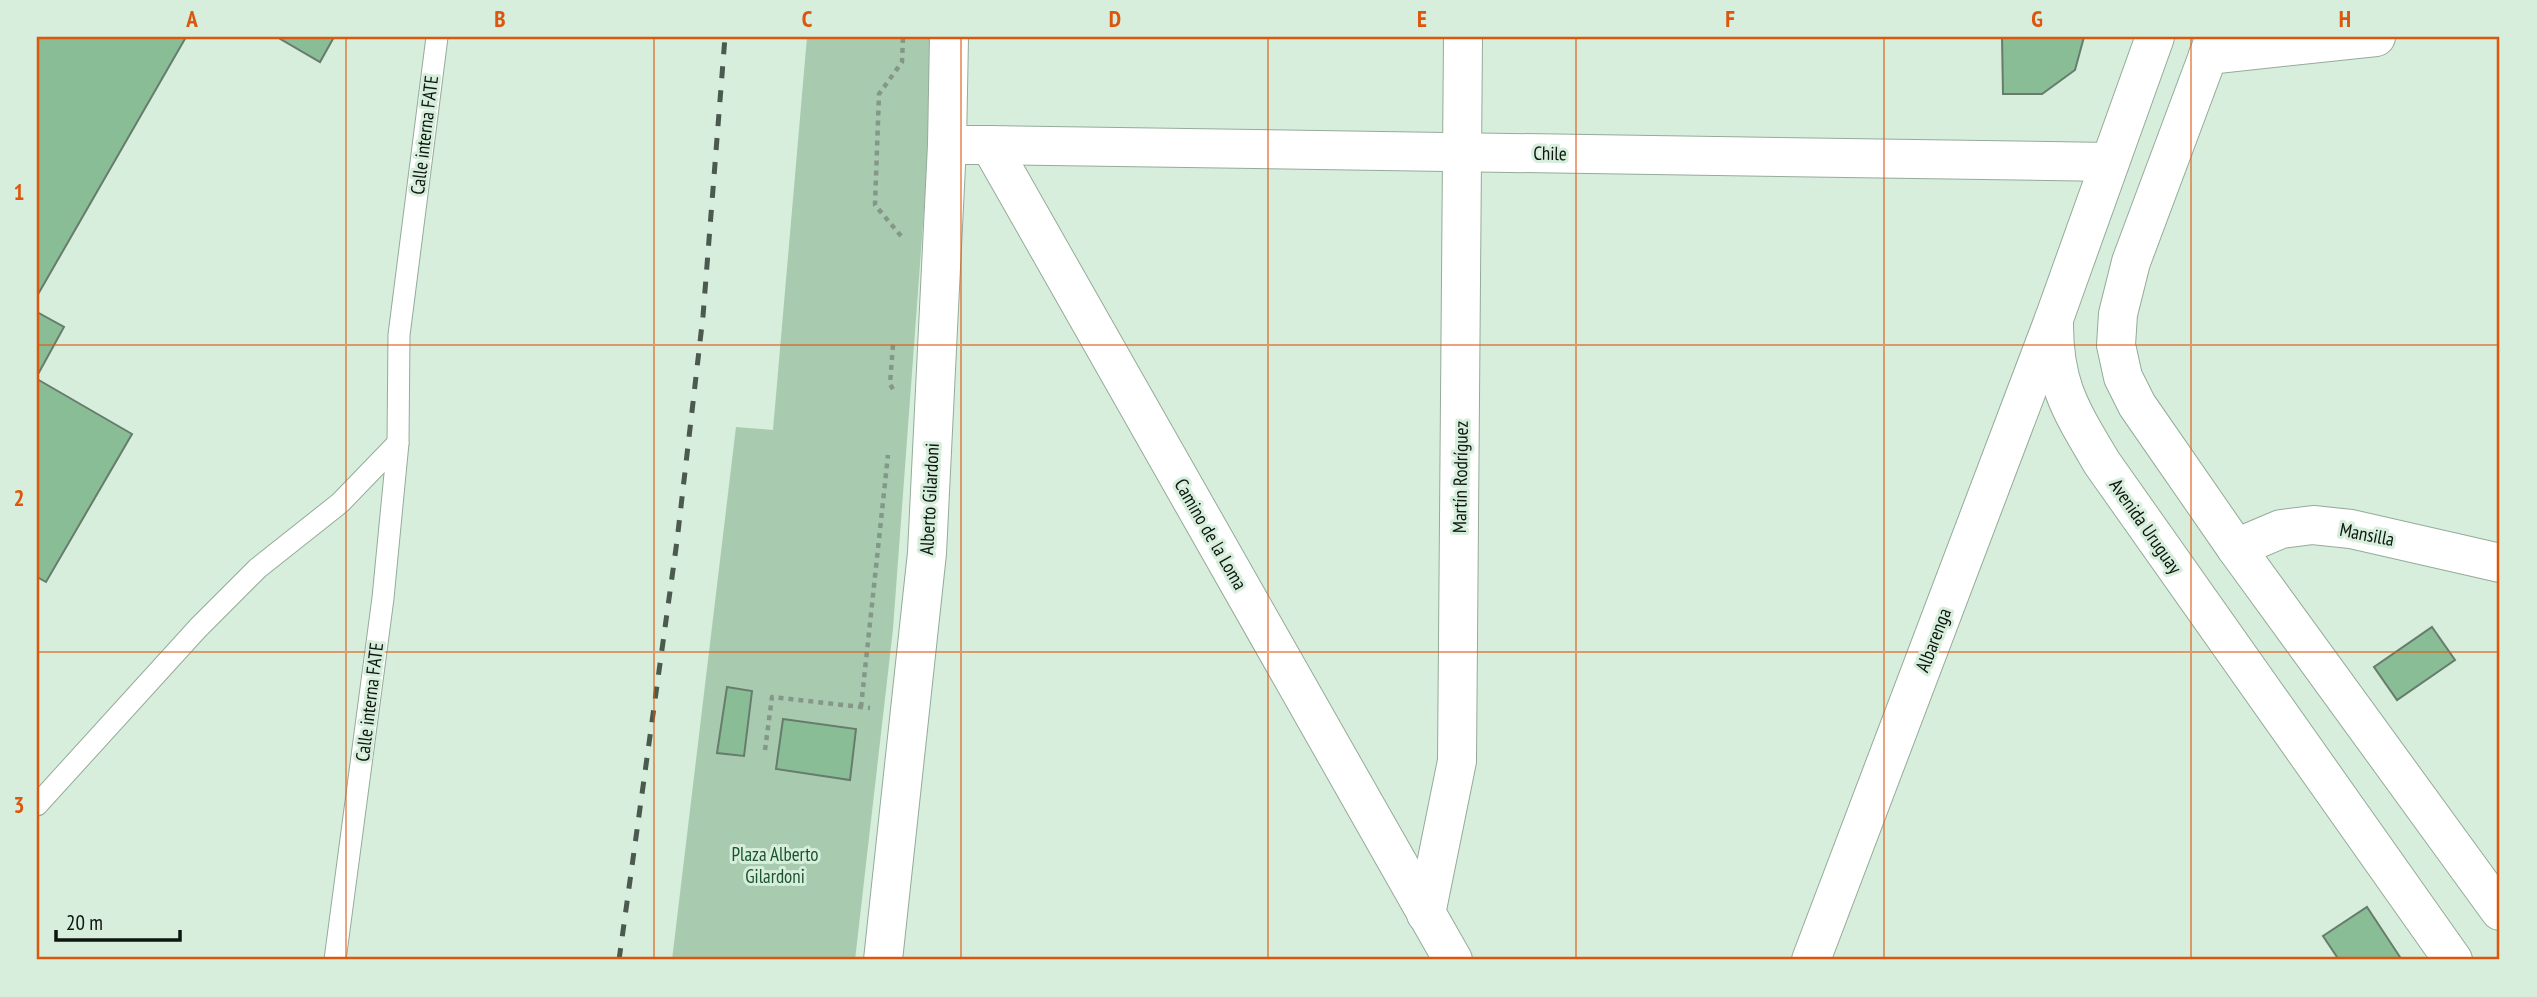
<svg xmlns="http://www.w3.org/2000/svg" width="2537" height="997" viewBox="0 0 2537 997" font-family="'PT Sans Narrow',sans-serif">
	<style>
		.green { fill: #a8cbaf }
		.building { fill: #89bd95; stroke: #677c6c; stroke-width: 2 }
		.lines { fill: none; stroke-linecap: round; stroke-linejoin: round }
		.service-casing { stroke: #95ab99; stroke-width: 23 }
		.minor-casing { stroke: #95ab99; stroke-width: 40 }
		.tertiary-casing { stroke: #95ab99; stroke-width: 40 }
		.secondary-casing { stroke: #95ab99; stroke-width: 40 }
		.path { stroke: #859789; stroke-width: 4.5; stroke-dasharray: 5 5; stroke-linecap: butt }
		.service { stroke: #fff; stroke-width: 21 }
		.minor { stroke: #fff; stroke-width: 38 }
		.tertiary { stroke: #fff; stroke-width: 38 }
		.secondary { stroke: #fff; stroke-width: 38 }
		.rail { stroke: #4b594e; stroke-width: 5; stroke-dasharray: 12 12; stroke-linecap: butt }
		.grid { fill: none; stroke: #dd560c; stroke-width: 2; stroke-opacity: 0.55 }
		.labels { text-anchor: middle; stroke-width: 6; stroke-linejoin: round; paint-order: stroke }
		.street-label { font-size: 19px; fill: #0d160f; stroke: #d6eedb }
		.park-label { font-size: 19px; fill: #1b542e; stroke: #d6eedb }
		.neatline { fill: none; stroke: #dd560c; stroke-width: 2.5 }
		.grid-label { font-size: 23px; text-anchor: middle; font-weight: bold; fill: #dd560c }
	</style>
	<rect width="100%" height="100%" fill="#d6eedb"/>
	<path class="green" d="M 807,37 L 931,37 L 929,143 L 893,629 L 855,960 L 672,960 L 736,427 L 773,430 Z"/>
	<g class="building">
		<path d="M 37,37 L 186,37 L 37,296 Z"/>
		<path d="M 277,37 L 334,37 L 320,62 Z"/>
		<path d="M 2002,37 L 2084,37 L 2075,70 L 2042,94 L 2003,94 Z"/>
		<path d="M 37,312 L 64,327 L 37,376 Z"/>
		<path d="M 37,379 L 132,434 L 46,582 L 37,577 Z"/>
		<path d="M 2432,627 L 2455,660 L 2397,700 L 2374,667 Z"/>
		<path d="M 727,687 L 752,691 L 744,756 L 717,753 Z"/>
		<path d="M 783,719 L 856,729 L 850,780 L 776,769 Z"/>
		<path d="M 2367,907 L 2400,957 L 2394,960 L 2339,960 L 2323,936 Z"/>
	</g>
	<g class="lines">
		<g class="service-casing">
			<g id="service">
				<path d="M 37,805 L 198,628 L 258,568 L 340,503 L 398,443"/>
				<path d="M 335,960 L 383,598 L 398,443 L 399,335 L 437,37"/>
			</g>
		</g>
		<g class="minor-casing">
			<g id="minor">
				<path d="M 2208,55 L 2376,37"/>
				<path d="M 990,145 L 2110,162"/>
				<path d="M 2236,548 L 2281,529 L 2313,525 L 2351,529 L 2500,563"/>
				<path d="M 1426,914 L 1457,761 L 1463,37"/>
				<path d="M 1811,960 L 2054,319"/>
			</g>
		</g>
		<g class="tertiary-casing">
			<g id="tertiary">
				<path d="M 947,145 L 990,145 L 1453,960"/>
				<path d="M 883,960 L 927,553 L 947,145 L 949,37"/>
			</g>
		</g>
		<g class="secondary-casing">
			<g id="secondary">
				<path d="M 2155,37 L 2054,319 C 2053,384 2070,409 2102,463 L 2453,960"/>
				<path d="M 2215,37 L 2131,262 L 2118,314 L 2116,345 L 2123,377 L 2137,405 L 2236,548 L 2500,911"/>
			</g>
		</g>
		<g class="path">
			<path d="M 901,236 L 875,205 L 879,94 L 902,62 L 903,37"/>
			<path d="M 893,345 L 890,384 L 894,391"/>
			<path d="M 861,707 L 888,455"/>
			<path d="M 765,750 L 772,697 L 870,708"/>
		</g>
		<use href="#service" class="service"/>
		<use href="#minor" class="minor"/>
		<use href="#tertiary" class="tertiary"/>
		<use href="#secondary" class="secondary"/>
		<path class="rail" d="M 619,960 L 677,541 L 703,316 L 725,37"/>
	</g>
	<path class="grid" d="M 346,37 L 346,960M 654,37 L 654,960M 961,37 L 961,960M 1268,37 L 1268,960M 1576,37 L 1576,960M 1884,37 L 1884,960M 2191,37 L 2191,960M 37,345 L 2500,345M 37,652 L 2500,652"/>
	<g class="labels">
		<g class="street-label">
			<text transform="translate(424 135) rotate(-83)" y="7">Calle interna FATE</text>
			<text transform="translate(1550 153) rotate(1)" y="7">Chile</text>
			<text transform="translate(1460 477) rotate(-89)" y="7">Martín Rodríguez</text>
			<text transform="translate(929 499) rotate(-87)" y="7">Alberto Gilardoni</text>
			<text transform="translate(2146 526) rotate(55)" y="7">Avenida Uruguay</text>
			<text transform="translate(1211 534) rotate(60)" y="7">Camino de la Loma</text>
			<text transform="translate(2367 534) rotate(11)" y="7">Mansilla</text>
			<text transform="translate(1933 640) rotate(-69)" y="7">Albarenga</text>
			<text transform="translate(369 702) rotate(-83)" y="7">Calle interna FATE</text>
		</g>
		<g class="park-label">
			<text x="775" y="861">Plaza Alberto<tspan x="775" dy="22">Gilardoni</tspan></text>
		</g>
	</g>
	<rect width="2537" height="997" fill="none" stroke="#d6eedb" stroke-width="77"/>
	<path d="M56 930v10h124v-10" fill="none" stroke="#0d160f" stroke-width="3.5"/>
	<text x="66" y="930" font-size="21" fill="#0d160f" stroke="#d6eedb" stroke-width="5" paint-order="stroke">20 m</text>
	<rect x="38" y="38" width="2460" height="920" class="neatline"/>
	<g class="grid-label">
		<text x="192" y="27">A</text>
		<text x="500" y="27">B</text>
		<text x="807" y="27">C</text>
		<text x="1115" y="27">D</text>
		<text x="1422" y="27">E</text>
		<text x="1730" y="27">F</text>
		<text x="2037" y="27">G</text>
		<text x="2345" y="27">H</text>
		<text x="19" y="200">1</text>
		<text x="19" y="506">2</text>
		<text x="19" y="813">3</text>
	</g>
</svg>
